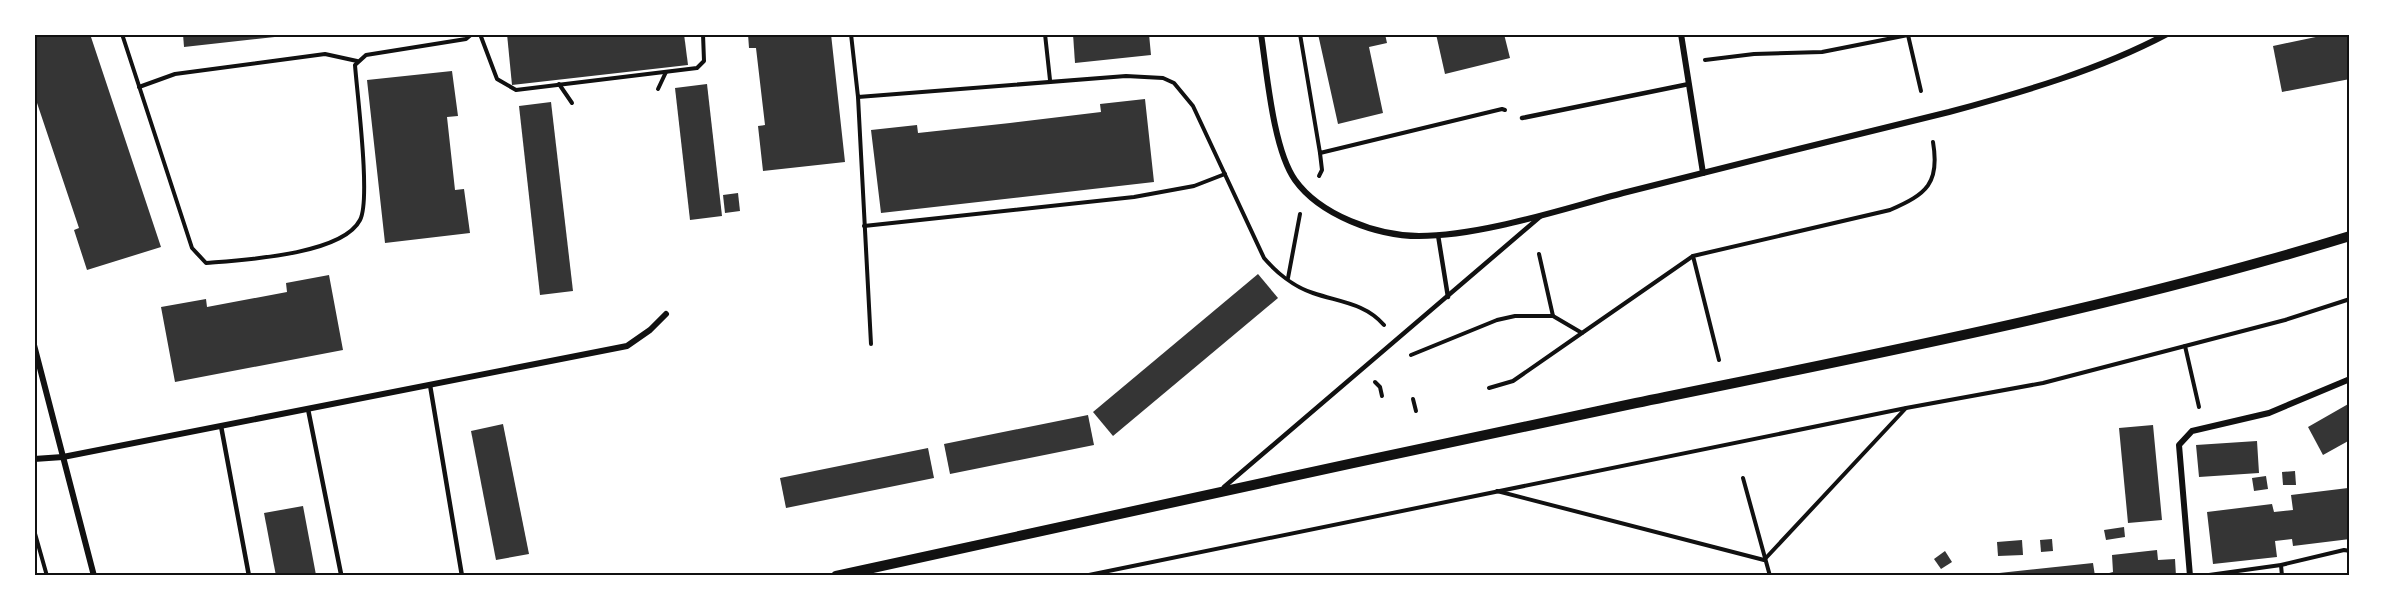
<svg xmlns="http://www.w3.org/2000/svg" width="2384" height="610" viewBox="0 0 2384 610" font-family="Quicksand,sans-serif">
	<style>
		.building { fill: #353535 }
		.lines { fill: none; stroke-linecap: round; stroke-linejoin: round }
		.path { stroke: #111; stroke-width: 4 }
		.service { stroke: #111; stroke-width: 4.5 }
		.minor { stroke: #111; stroke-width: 6 }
		.tertiary { stroke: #111; stroke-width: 10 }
		.neatline { fill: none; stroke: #111; stroke-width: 2 }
	</style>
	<rect width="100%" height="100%" fill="#fff"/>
	<g class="building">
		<path d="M 34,34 L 90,34 L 161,247 L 87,270 L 74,230 L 79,228 L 34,94 Z"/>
		<path d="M 183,34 L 284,34 L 284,36 L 184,47 Z"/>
		<path d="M 507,34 L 684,34 L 688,65 L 512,85 Z"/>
		<path d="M 748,34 L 831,34 L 845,162 L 763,171 L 758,126 L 765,125 L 756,48 L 749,48 Z"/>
		<path d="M 1073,34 L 1149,34 L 1151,55 L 1075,63 Z"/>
		<path d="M 1318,34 L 1385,34 L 1387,43 L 1369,47 L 1383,113 L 1338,124 Z"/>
		<path d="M 1436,34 L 1504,34 L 1510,58 L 1445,74 Z"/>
		<path d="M 2330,34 L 2350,34 L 2350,79 L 2282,92 L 2273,46 Z"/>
		<path d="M 452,71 L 458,116 L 447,117 L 455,190 L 464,189 L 470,233 L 385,243 L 367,80 Z"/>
		<path d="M 707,84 L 722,216 L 690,220 L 675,88 Z"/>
		<path d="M 1145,99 L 1154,182 L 881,213 L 871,130 L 917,125 L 918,133 L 1010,123 L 1101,112 L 1100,104 Z"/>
		<path d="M 551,102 L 573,291 L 540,295 L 519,106 Z"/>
		<path d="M 738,193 L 740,211 L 725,213 L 723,195 Z"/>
		<path d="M 1258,274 L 1278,298 L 1113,436 L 1093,412 Z"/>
		<path d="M 329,275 L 343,350 L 175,382 L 161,307 L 206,299 L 207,307 L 287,292 L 286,283 Z"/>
		<path d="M 2350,403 L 2350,440 L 2323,455 L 2308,427 Z"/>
		<path d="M 1088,415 L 1094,445 L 950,474 L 944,444 Z"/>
		<path d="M 503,424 L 529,554 L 496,560 L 471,431 Z"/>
		<path d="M 2153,425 L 2162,520 L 2128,523 L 2119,428 Z"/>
		<path d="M 2257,441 L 2259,473 L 2199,477 L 2196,445 Z"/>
		<path d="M 928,448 L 934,478 L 786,508 L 780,478 Z"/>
		<path d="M 2295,471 L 2296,485 L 2283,485 L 2282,472 Z"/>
		<path d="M 2266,476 L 2268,489 L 2254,491 L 2252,478 Z"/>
		<path d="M 2348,488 L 2350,539 L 2293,546 L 2292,539 L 2275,541 L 2277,557 L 2213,564 L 2207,512 L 2272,504 L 2274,512 L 2293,510 L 2291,495 Z"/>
		<path d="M 303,506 L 316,575 L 276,576 L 264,513 Z"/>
		<path d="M 2124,527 L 2125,537 L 2106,540 L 2104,530 Z"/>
		<path d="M 2052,539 L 2053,551 L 2041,552 L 2040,540 Z"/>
		<path d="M 2022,540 L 2023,555 L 1998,556 L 1997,542 Z"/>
		<path d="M 2157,550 L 2158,560 L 2175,559 L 2176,576 L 2098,576 L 2113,572 L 2112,555 Z"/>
		<path d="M 1945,551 L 1952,562 L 1941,569 L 1934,559 Z"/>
		<path d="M 2093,563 L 2095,576 L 1990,576 L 1990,574 Z"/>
	</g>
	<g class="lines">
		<g class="path">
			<path d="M 122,34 L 192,248 L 206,263 C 242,260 342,255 360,220 C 371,200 357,93 355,65 L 366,55 L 466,39 L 472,34"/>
			<path d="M 480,34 L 497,79 L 516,90 L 697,68 L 704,61 L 703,34"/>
			<path d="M 851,34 L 858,97 L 1126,76 L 1163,78 L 1174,83 L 1193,106 L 1264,258 C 1276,272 1294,287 1313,293 C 1339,302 1365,303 1384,325"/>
			<path d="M 1045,34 L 1050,80"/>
			<path d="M 1300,34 L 1320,153 L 1502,109 L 1505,110"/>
			<path d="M 1908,35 L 1921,91"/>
			<path d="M 1705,60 L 1754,54 L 1822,52 L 1913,34"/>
			<path d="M 559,84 L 572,103"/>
			<path d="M 139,87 L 175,74 L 325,54 L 357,61"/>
			<path d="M 658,89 L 666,72"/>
			<path d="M 858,97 L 871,344"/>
			<path d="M 1319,176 L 1322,170 L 1320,153"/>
			<path d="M 864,226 L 1134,197 L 1194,186 L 1225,174"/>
			<path d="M 1539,254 L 1553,316"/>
			<path d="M 1288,278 L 1300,214"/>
			<path d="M 2185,346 L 2199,407"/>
			<path d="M 1411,355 L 1497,320 L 1515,316 L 1553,316 L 1582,333 L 1693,256"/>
			<path d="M 1719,360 L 1693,256 L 1890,210 C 1927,194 1940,183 1933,142"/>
			<path d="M 1375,382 L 1380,387 L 1382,396"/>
			<path d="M 1489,388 L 1513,381 L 1582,333"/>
			<path d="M 1413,399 L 1416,411"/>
			<path d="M 1743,478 L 1770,576"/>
			<path d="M 1497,491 L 1764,560 L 1906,408"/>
			<path d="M 34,530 L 47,576"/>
			<path d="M 2281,565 L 2282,576"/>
			<path d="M 2209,575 L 2281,565 L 2344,550 L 2350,551"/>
			<path d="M 1084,576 L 1906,408 L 2043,383 L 2285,320 L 2350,299"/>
		</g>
		<g class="service">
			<path d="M 1522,118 L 1689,84"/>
			<path d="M 1438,235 L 1448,297"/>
			<path d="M 430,385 L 462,576"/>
			<path d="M 308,409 L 341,574 L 339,576"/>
			<path d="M 221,426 L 249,576"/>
			<path d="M 1224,487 L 1541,216"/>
		</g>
		<g class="minor">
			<path d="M 1261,34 C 1267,73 1273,149 1295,180 C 1320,215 1377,236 1419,236 C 1482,236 1562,209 1623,193 C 1732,165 1840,139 1949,112 C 2023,92 2099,70 2167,34"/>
			<path d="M 1681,34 L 1703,173"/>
			<path d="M 34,345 L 94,576"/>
			<path d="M 34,459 L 63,457 L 627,346 L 650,330 L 666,314"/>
			<path d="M 2190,576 L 2179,445 L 2192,431 L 2269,413 L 2350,379"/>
		</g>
		<path class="tertiary" d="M 836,576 C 1102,517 1369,459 1636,403 C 1875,354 2115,308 2350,236"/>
	</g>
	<rect width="2384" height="610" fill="none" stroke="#ffffff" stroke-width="72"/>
	<rect x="36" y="36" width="2312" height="538" class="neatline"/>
</svg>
